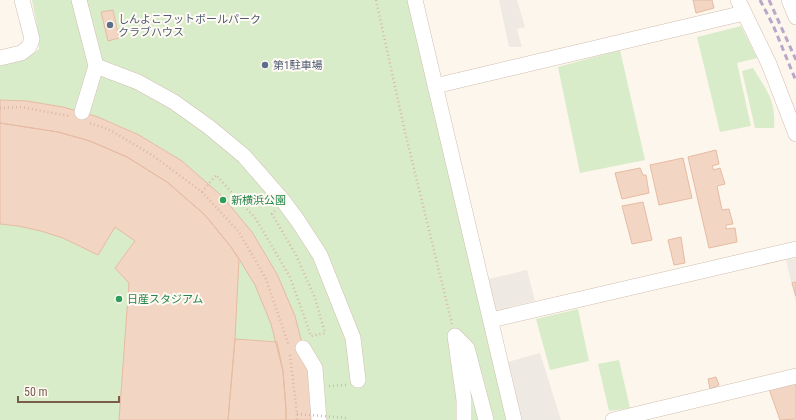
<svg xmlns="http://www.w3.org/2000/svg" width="796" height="420" viewBox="0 0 796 420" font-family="'Roboto Condensed','Noto Sans JP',sans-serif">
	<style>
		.industrial { fill: #efe9e4 }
		.green { fill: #d8ecc9 }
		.building { fill: #f3d5c3; stroke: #e6bba3 }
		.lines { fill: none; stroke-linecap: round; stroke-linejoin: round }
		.minor-casing { stroke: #d1beb0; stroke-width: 16 }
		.path { stroke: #d9b8a5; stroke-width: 2.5; stroke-dasharray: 1 3; stroke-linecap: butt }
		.minor { stroke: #fff; stroke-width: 15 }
		.rail { stroke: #b9a8c9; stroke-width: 3; stroke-dasharray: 6 4; stroke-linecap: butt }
		.path-bridge { stroke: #d9b8a5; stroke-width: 2.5; stroke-dasharray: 1 3; stroke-linecap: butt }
		.service-dot { fill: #5c6f8a; stroke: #fffaf3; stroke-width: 1.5 }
		.leisure-dot { fill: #2e9e5b; stroke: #fffaf3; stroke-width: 1.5 }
		.labels { text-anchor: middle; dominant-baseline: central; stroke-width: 4; stroke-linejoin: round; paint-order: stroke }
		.service-label { font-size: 11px; fill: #4e5e75; stroke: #fffaf3; text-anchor: start }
		.leisure-label { font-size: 11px; fill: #27864d; stroke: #fffaf3; text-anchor: start }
	</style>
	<rect width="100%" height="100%" fill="#fdf6ec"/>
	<!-- industrial -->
	<path class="industrial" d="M499,0H517L525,27L517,29L522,47H509Z
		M796,258V303L786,260Z
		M527,270L535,301L496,310L488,279Z
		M540,353L561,420H522L508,362Z"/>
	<!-- green -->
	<path class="green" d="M32,0H408L507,420H0V64L27,58L39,49L37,25Z
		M741,26L757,58L737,63L751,126L720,132L697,37Z
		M620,50L645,160L580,173L558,67Z
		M753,68C767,91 776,100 774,128H755L742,71Z
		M578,309L589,361L550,370L536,319Z
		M619,360L630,408L609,411L598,364Z"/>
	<!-- building -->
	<path class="building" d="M693,0H712L714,8L696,13Z
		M113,10L119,38L108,41L101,12Z
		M0,100L27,101L63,107L98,117L139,135L182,161L223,197L252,232L277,274L295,316L308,367L312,409L311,420H286V409L283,371L271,324L255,285L239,259L231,247L205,215L167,182L127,157L90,141L58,132L0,123Z
		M0,123L58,132L90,141L127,157L167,182L205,215L231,247L239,259L235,339L228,420H119L129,283L115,268L135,241L115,227L98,255L63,238L41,231L18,226L0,224Z
		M716,150L719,164L712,166L714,170L720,168L725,184L717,186L722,210L729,209L733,224L726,225V229L735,228L737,242L709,248L688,157Z
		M683,158L692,198L659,205L650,165Z
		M640,168L643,175H646L649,193L622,199L615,173Z
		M643,202L652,240L632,244L622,206Z
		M681,237L685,263L674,265L668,240Z
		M796,282V296L792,283Z
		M235,339L277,342L283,371L286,409V420H228Z
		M716,377L719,385L710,389L708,379Z
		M796,382V419L780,420L769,389Z"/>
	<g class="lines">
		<defs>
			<path id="minor" d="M79,0L96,66
				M415,0L514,420
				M738,0L769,64L796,134
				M789,0L796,17
				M0,58L21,53L29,47L32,39L22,0
				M435,86L744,13
				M82,112L96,66L138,82L174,102L209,127L244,156L284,202L298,221L320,255L353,338L358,380
				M491,320L796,249
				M455,336L467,348L486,420
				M455,336L464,400V420
				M303,348L315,368L319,420
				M613,420L796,376"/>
		</defs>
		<!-- minor casing -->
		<use href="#minor" class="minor-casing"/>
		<!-- path -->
		<path class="path" d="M376,0L405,132L452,324
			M0,108L21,107L69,116
			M90,123L110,130L152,155L202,192L239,232L266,279L289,346
			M202,192L216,175L256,219L290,277L311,336L325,333L315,298L296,255L272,214L275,211
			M290,355L297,414V420
			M329,386L346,385"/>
		<!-- minor -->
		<use href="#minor" class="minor"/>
		<!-- rail -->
		<path class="rail" d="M760,0L773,25L796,81
			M769,0L796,60"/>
		<!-- path-bridge -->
		<path class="path-bridge" d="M297,414L347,418"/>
	</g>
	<!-- markers -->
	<g class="service-dot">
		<circle cx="110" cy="25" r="4"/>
		<circle cx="265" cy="65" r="4"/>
	</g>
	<g class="leisure-dot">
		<circle cx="223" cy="200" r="4"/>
		<circle cx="119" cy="299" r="4"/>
	</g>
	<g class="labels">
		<!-- service labels -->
		<g class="service-label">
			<text x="118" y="19">しんよこフットボールパーク<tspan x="118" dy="13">クラブハウス</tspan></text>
			<text x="273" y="65">第1駐車場</text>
		</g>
		<!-- leisure labels -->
		<g class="leisure-label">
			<text x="231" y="200">新横浜公園</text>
			<text x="127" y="299">日産スタジアム</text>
		</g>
	</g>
	<!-- scale -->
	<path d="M18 396v6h101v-6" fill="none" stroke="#7a5c4d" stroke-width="2"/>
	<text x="24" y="396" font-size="12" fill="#7a5c4d" stroke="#fffaf3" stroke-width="3" paint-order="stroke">50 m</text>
</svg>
